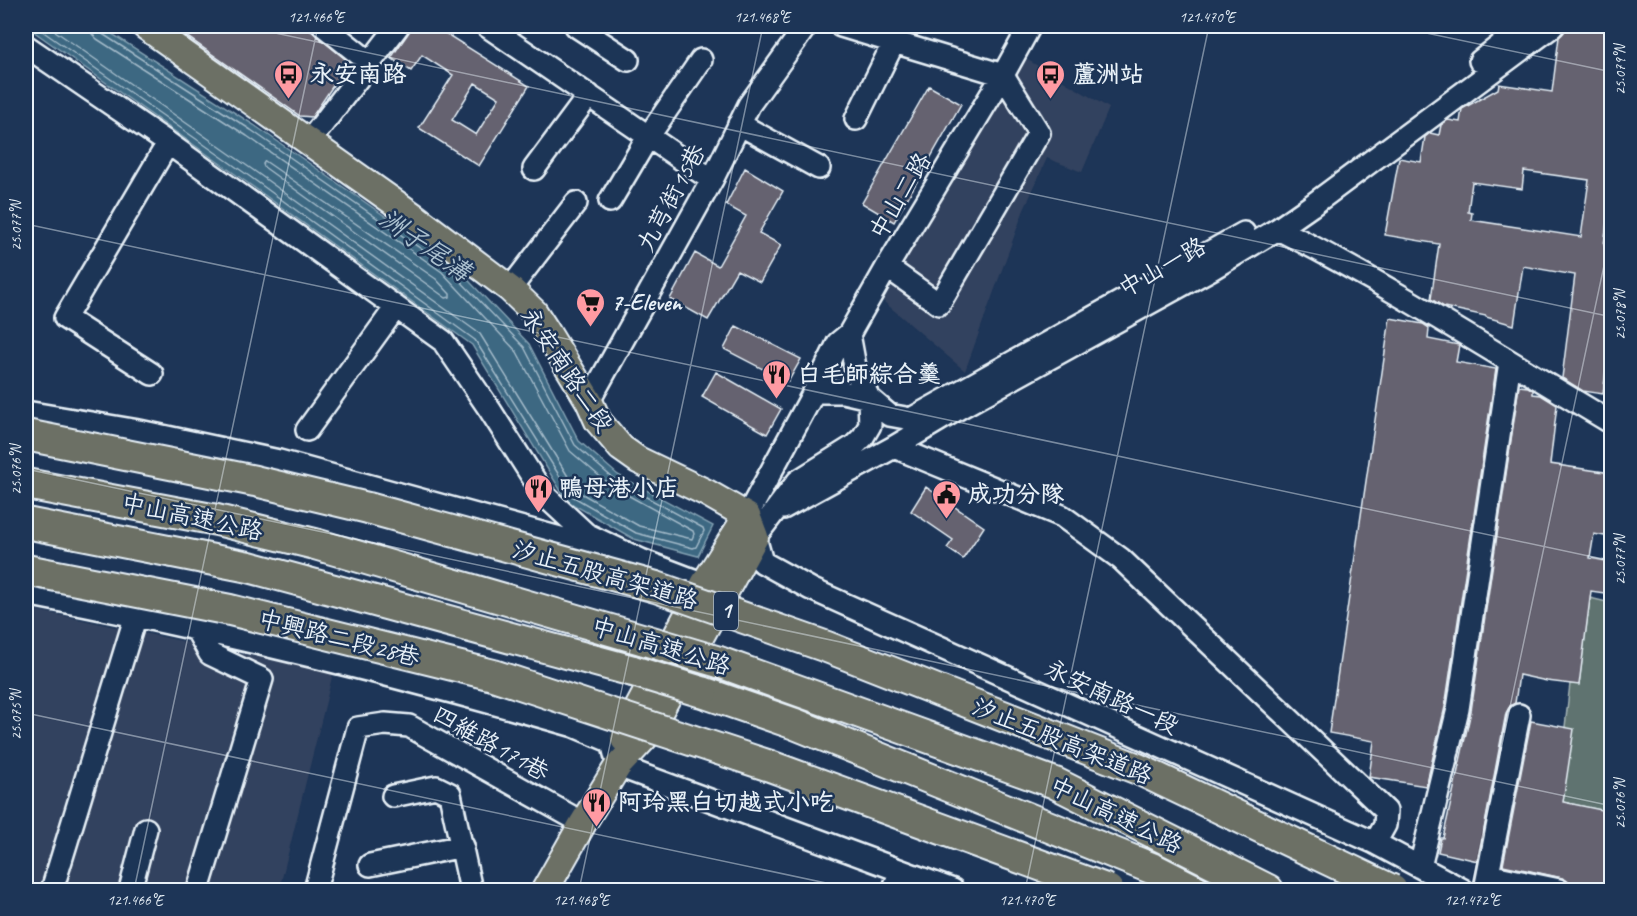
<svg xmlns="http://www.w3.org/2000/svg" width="1637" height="916" viewBox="0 0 1637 916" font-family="Caveat,'LXGW WenKai TC',sans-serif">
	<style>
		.built { fill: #33425e }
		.green { fill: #5e736f; stroke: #a3b2b4; stroke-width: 1.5 }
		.water { fill: #3c6882; stroke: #819fb1; stroke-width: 1.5 }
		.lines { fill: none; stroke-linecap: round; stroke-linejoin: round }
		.shore { stroke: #a3bac9; stroke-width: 1.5 }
		.building { fill: #65626f; stroke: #e8f1f8; stroke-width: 1.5; fill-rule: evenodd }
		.minor-casing { stroke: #e8f1f8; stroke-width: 26 }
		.major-casing { stroke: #e8f1f8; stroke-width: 30 }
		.highway-casing { stroke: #e8f1f8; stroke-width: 34 }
		.minor { stroke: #1d3557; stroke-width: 21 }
		.major { stroke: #6c7065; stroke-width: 26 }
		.highway { stroke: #6c7065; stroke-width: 30 }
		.highway-bridge-casing { stroke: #e8f1f8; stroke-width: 34; stroke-linecap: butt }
		.highway-bridge { stroke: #6c7065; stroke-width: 30 }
		.ticks { fill: none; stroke: #e8f1f8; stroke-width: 1.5; stroke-opacity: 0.45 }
		.labels { text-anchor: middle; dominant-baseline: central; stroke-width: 5; stroke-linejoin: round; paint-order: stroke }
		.shield { fill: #1d3557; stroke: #abb9c8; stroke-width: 1.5 }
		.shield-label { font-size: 22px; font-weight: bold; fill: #e8f1f8 }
		.poi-label { font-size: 24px; font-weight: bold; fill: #e8f1f8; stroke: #1d3557; text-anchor: start }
		.street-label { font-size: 24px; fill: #e8f1f8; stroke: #1d3557 }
		.water-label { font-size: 26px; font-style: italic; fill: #acc1cf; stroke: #1d3557 }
		.neatline { fill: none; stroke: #e8f1f8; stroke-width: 2 }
		.ticks-label { font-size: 15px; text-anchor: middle; fill: #e8f1f8 }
	</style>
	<rect width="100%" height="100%" fill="#1d3557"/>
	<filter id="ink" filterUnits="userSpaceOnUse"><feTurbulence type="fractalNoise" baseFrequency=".0167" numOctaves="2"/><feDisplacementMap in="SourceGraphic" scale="12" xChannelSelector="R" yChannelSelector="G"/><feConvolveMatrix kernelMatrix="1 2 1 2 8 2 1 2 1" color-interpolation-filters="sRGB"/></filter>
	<g filter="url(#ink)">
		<!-- built -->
		<path class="built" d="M1021,56L1109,108L1082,172L1047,158L1023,212L965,371L883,301Z
			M26,608L333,673L279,890H26Z"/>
		<!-- green -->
		<path class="green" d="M1590,598L1611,603V812L1563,802L1565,727L1570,684H1579Z"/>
		<!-- water -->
		<path class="water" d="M26,26H100L254,125L451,262L529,344L579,441L618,475L713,526L698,556L634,539L567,501L472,345L245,181Z"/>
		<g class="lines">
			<!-- shore -->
			<path class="shore" d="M35,26L249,176L475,340L572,496L636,533L693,548L696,547L704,531L703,528L615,480L575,445L524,347L447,267L251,130L101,33L98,26
				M48,26L253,170L480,334L577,491L639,526L692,539L694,534L693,531L611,486L570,451L517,352L442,272L247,136L97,39L92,34L90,26
				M265,161L436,279L450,294V297L446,298L264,167L263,164Z"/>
		</g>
		<!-- building -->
		<path class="building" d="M172,26H305L349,62L312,117L300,116Z
			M413,26H434L529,86L479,166L419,128L453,75L422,55L411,71L391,58ZM475,83L499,98L476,135L452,120Z
			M1566,26H1611V190L1604,245L1611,247V291L1608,319H1611V329L1603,394L1583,391L1562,378L1575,275L1523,266L1514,325L1486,317V316L1444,307L1431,299L1439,244L1385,235L1399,158L1421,162L1425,137L1430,133L1439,135L1441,125L1448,120L1460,122L1462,109L1498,89L1499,84L1552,92L1559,37L1564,32ZM1524,171L1589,180L1581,237L1471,220L1472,213L1468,212L1472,182L1522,189Z
			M929,86L961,104L894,222L862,203Z
			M745,168L783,191L759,233L781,245L760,282L737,270L708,320L670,299L695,253L718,266L746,216L726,205Z
			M1390,318L1423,324L1429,328L1428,339L1459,345L1456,362L1496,369L1445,707L1426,786L1369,777L1374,741L1329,733Z
			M736,326L801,359L788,382L724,349Z
			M716,372L781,409L767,434L702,397Z
			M1519,386L1528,387L1533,390V394L1541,395L1557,405L1550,464L1611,473V537L1594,534L1590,558L1611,562V594L1591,591L1579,685L1547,681L1519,675L1515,703L1510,706L1506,713L1478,861L1438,852L1441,838H1443L1471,711Z
			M926,487L984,527L963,559L947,548L953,540L911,511Z
			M1531,721L1574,729L1563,802L1611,812V891H1602L1570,884L1562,878L1503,865Z"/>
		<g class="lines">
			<defs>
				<path id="minor" d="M324,26L369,62
					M487,26L712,180
					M576,26L628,60
					M841,26L1003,75
					M26,46L168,143L443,341L490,410L544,495L586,534L641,560L704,584
					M1480,61L1525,26
					M856,119L894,42
					M739,124L819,168
					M308,143L398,26
					M534,169L589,95
					M610,201L648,137L701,60
					M1278,229C1393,287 1501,357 1612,423
					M887,267L939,304L1039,133L1003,75
					M510,289L576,203
					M849,334L856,372L869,398L889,415L911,419L1244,233
					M152,374L65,318L168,143
					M814,392H843L869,398
					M869,398L870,425L863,437L854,446L798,481L755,537L762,562L811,589L1375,843L1463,890
					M589,401L712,180L749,105L806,26
					M26,412L139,431L279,461L600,549
					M307,430L396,307
					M894,447L1062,516L1121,559L1386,811L1385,825L1375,843
					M783,508L894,447L961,407L1213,268L1278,229L1311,206L1553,26
					M747,516L814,392L838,343L849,334L887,267L1003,75L1030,26
					M26,594C210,629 393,674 574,726L612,742L618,766L953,890
					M196,629L210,654L262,679L198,890
					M393,796L436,787L450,794L471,890
					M370,865L463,846
					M1420,867L1458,709L1510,362
					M1488,875L1559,890
					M52,890L136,615
					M130,890L146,829
					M315,890L358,728L385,724L409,726L583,823
					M893,890L901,871
					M1485,890L1519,715"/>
				<path id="major" d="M145,26L415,217L510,289L534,312L545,329L589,401L598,421L621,448L638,460L707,493L747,516L755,537L646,736L618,766L583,823L545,890
					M624,739L626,731L704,584L747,516"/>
				<path id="highway" d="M26,484L217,520L315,544L645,640
					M26,523L249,567L633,671
					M719,662L1055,783L1268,890
					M702,692L795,724L1156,870L1195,890"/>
			</defs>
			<!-- minor casing -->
			<use href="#minor" class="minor-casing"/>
			<!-- major casing -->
			<use href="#major" class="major-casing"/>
			<!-- highway casing -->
			<use href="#highway" class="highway-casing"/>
			<!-- minor -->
			<use href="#minor" class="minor"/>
			<!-- major -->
			<use href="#major" class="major"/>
			<!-- highway -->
			<use href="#highway" class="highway"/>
			<defs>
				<path id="highway-bridge" d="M26,435L255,481L368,508L656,587L827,647L1138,769L1392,890
					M26,570L230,610L493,675L770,766L1108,890
					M645,640L719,662
					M633,671L702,692"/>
			</defs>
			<!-- highway-bridge casing -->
			<use href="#highway-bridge" class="highway-bridge-casing"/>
			<!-- highway-bridge -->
			<use href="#highway-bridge" class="highway-bridge"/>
		</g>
	</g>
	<!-- ticks -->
	<path class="ticks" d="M242,26L1612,317M1393,26L1612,72M26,224L1612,561M26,469L1612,806M26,713L859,890M134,890L318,26M579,890L763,26M1025,890L1209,26M1471,890L1612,228"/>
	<!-- icons -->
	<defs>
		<symbol id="bus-pin" viewBox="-11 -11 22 30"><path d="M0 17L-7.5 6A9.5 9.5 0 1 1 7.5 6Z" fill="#ff9aa2" stroke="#1d3557"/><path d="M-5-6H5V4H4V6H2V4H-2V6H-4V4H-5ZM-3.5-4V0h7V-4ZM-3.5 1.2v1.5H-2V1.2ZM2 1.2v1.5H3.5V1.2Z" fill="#111"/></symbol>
		<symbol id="supermarket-pin" viewBox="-11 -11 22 30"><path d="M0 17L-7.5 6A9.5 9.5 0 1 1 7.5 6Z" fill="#ff9aa2" stroke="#1d3557"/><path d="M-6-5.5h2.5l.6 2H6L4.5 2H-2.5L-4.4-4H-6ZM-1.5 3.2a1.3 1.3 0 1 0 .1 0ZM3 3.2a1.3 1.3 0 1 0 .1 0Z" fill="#111"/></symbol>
		<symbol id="restaurant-pin" viewBox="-11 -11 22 30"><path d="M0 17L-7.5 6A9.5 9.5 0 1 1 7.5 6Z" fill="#ff9aa2" stroke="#1d3557"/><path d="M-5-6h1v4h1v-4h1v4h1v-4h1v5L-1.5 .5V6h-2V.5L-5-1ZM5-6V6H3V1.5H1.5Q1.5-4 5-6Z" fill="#111"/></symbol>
		<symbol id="civic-pin" viewBox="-11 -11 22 30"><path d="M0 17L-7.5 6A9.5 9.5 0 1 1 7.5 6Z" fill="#ff9aa2" stroke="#1d3557"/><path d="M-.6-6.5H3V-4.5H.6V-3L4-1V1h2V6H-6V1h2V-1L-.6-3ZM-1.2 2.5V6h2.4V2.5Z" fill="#111"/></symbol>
	</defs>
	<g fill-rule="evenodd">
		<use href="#bus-pin" x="272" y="58" width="33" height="45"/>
		<use href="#bus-pin" x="1034" y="58" width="33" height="45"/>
		<use href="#supermarket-pin" x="574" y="286" width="33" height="45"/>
		<use href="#restaurant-pin" x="760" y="358" width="33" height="45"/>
		<use href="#restaurant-pin" x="522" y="472" width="33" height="45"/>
		<use href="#civic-pin" x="930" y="478" width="33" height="45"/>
		<use href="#restaurant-pin" x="580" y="786" width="33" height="45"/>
	</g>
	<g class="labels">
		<!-- shield labels -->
		<rect class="shield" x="714" y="592" width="24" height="38" rx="4.5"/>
		<g class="shield-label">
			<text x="726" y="611">1</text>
		</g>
		<!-- poi labels -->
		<g class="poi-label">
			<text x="310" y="74">永安南路</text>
			<text x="1072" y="74">蘆洲站</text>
			<text x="611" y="302">7-Eleven</text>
			<text x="797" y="374">白毛師綜合羹</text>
			<text x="559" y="488">鴨母港小店</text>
			<text x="968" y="494">成功分隊</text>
			<text x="618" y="802">阿玲黑白切越式小吃</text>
		</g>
		<!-- street labels -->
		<g class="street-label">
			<text transform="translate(900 196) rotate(-59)">中山二路</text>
			<text transform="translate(671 198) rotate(-62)">九芎街15巷</text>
			<text transform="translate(1162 267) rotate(-29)">中山一路</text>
			<text transform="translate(567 370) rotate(56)">永安南路二段</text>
			<text transform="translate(192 517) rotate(12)">中山高速公路</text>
			<text transform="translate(605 575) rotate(16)">汐止五股高架道路</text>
			<text transform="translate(339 638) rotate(14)">中興路二段28巷</text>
			<text transform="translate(661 646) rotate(17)">中山高速公路</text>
			<text transform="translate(1112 697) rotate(25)">永安南路一段</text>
			<text transform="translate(1062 741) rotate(22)">汐止五股高架道路</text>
			<text transform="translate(491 743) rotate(29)">四維路171巷</text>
			<text transform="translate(1116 815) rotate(26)">中山高速公路</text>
		</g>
		<!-- water labels -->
		<g class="water-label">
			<text transform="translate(425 245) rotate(35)">洲子尾溝</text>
		</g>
	</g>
	<!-- margin -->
	<rect width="1637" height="916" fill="none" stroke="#1d3557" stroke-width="66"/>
	<rect x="33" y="33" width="1571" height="850" class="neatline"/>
	<g class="ticks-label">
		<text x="316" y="22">121.466°E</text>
		<text x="762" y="22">121.468°E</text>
		<text x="1207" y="22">121.470°E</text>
		<text transform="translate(1620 70) rotate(-90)" y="5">25.079°N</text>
		<text transform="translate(16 226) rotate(-90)" y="5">25.077°N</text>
		<text transform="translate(1620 315) rotate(-90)" y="5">25.078°N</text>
		<text transform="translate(16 470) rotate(-90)" y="5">25.076°N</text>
		<text transform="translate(1620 560) rotate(-90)" y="5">25.077°N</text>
		<text transform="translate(16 715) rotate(-90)" y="5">25.075°N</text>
		<text transform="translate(1620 804) rotate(-90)" y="5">25.076°N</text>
		<text x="135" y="905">121.466°E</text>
		<text x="581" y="905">121.468°E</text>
		<text x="1027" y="905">121.470°E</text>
		<text x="1472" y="905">121.472°E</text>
	</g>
</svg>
